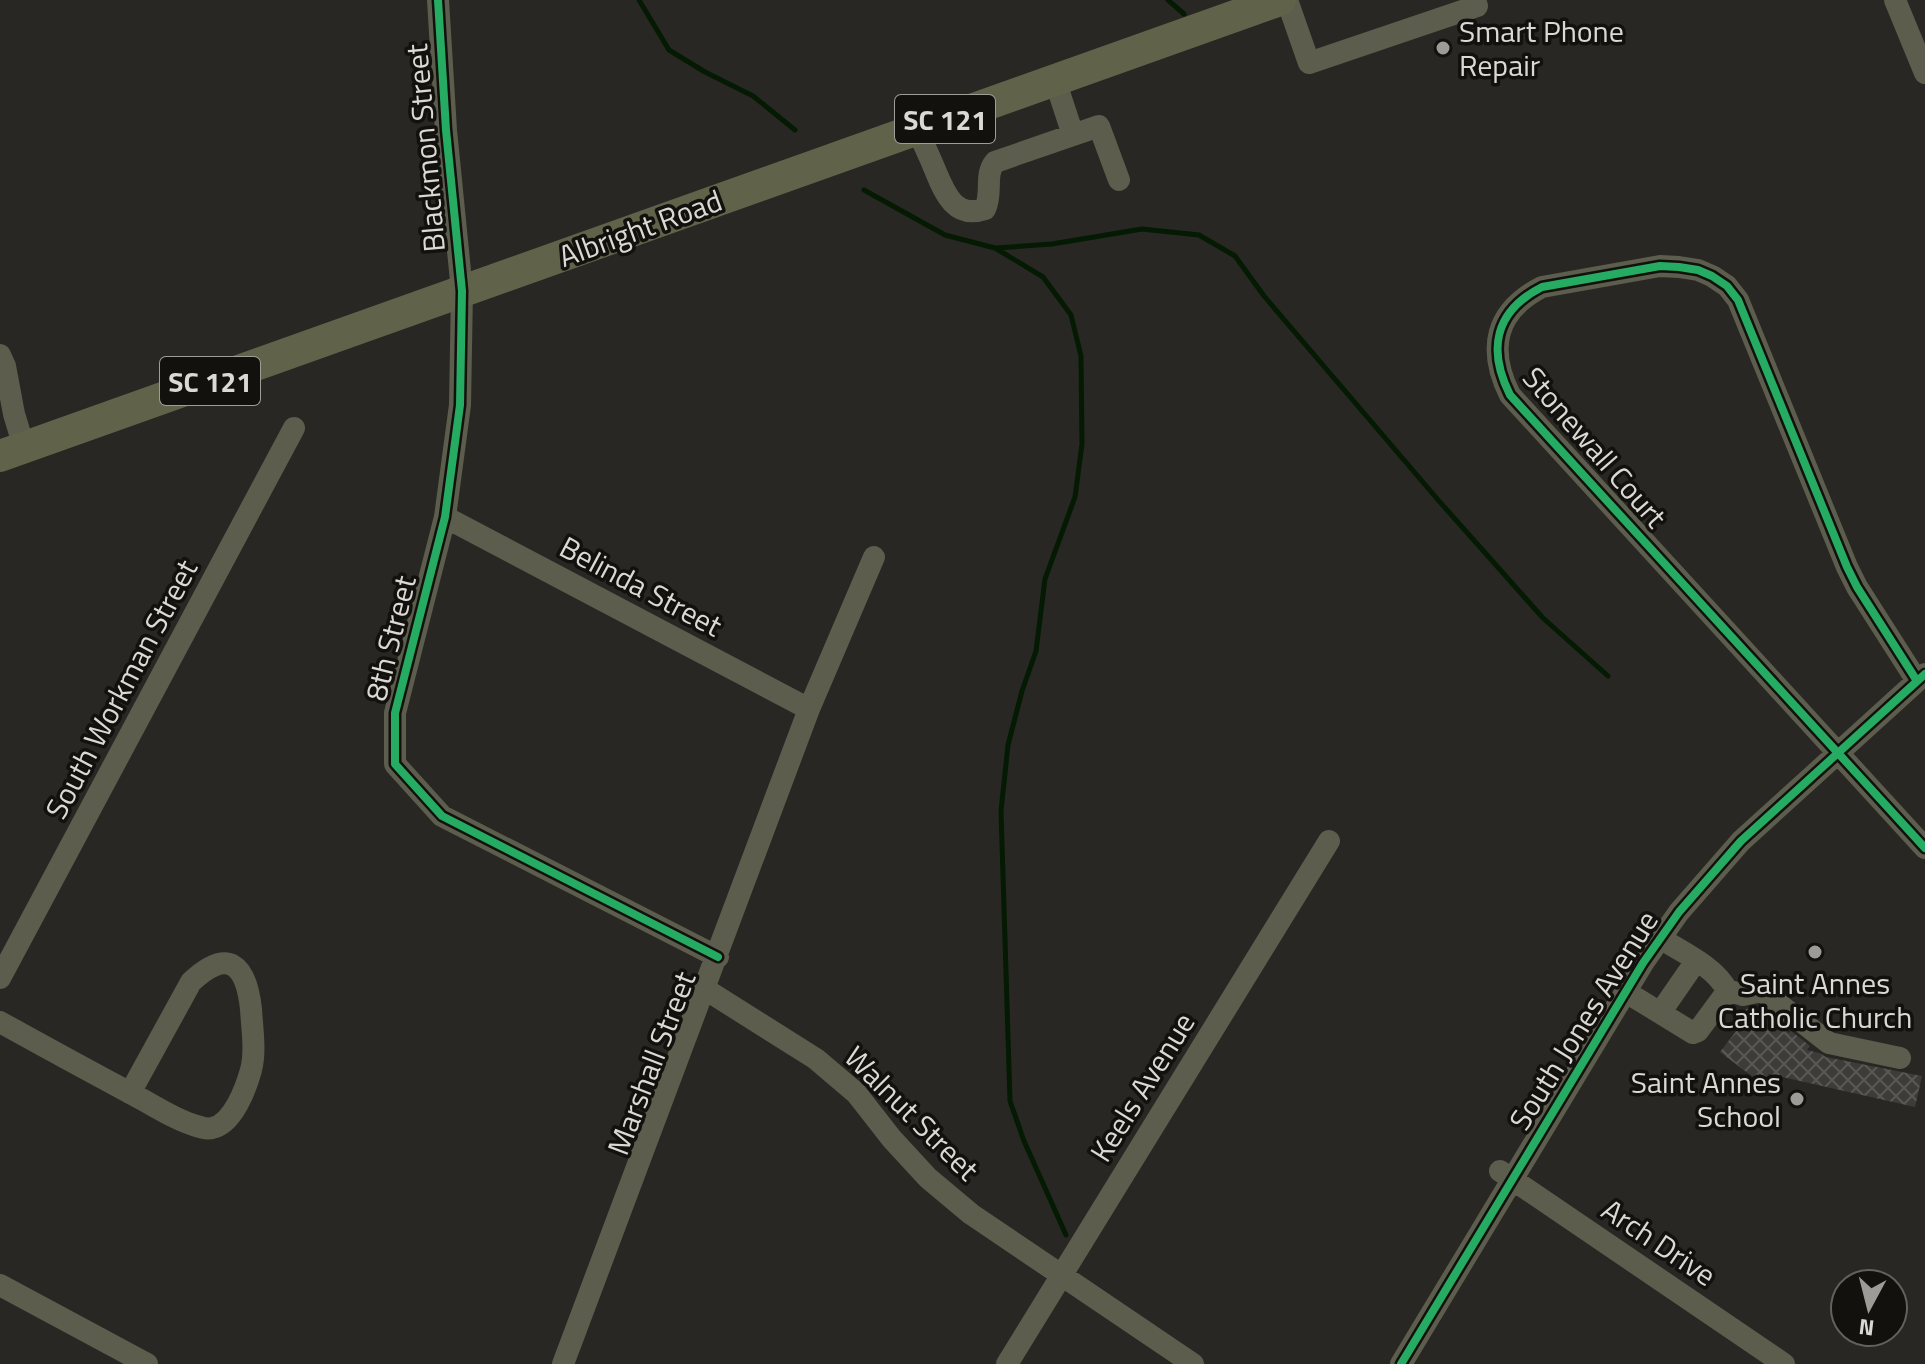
<svg xmlns="http://www.w3.org/2000/svg" width="1925" height="1364" viewBox="0 0 1925 1364" font-family="'Titillium Web',sans-serif">
	<style>
		.lines { fill: none; stroke-linecap: round; stroke-linejoin: round }
		.stream { stroke: #041a03; stroke-width: 5 }
		.building { fill: url(#building-cross-hatch) }
		.minor { stroke: #5c5d4d; stroke-width: 22 }
		.highway { stroke: #61624a; stroke-width: 32 }
		.cycleway-casing { stroke: #12110d; stroke-width: 13 }
		.cycleway { stroke: #26ab63; stroke-width: 8 }
		.poi-dot { fill: #9d9b96; stroke: #12110d; stroke-width: 3 }
		.labels { text-anchor: middle; dominant-baseline: central; stroke-width: 7; stroke-linejoin: round; paint-order: stroke }
		.shield { fill: #12110d; stroke: #9f9d98; stroke-width: 2 }
		.shield-label { font-size: 28px; font-weight: bold; fill: #dcd9d4 }
		.poi-label { font-size: 30px; fill: #dcd9d4; stroke: #12110d; text-anchor: start }
		.street-label { font-size: 30px; fill: #dcd9d4; stroke: #12110d }
	</style>
	<defs>
		<pattern id="building-cross-hatch" width="8" height="8" patternUnits="userSpaceOnUse" patternTransform="scale(2)"><rect width="8" height="8" fill="#3e3c39"/><path d="M0 0l8 8M0 8l8-8" fill="none" stroke="#595855"/></pattern>
	</defs>
	<rect width="100%" height="100%" fill="#292723"/>
	<g class="lines">
		<!-- stream -->
		<path class="stream" d="M639,0L669,50L705,72L753,96L795,130
			M1168,0L1184,14
			M864,190L945,235L995,248L1043,277L1071,315L1081,356L1082,444L1075,497L1045,579L1036,651L1022,691L1008,745L1001,811L1010,1101L1024,1141L1066,1235
			M996,248L1052,244L1142,229L1199,235L1235,256L1264,296L1439,501L1543,618L1608,676"/>
	</g>
	<!-- building -->
	<path class="building" d="M1755,1007L1789,1033L1791,1031L1810,1046L1807,1050L1819,1053L1826,1057L1922,1076L1915,1107L1769,1074L1766,1078L1761,1075L1757,1080L1720,1052L1744,1021L1740,1017L1746,1009Z"/>
	<g class="lines">
		<!-- minor -->
		<path class="minor" d="M438,0L446,130L462,291L460,405L445,517L395,713V764L442,816L718,957
			M1287,0L1309,63L1477,6L1475,0
			M1895,0L1925,73
			M1055,80L1073,135
			M917,129C922,141 928,153 933,165C943,188 952,220 985,209C993,193 984,175 995,162L1099,126L1119,180
			M0,355L5,366L14,414L24,447
			M445,517L809,709
			M1917,681L1857,587L1847,567L1738,300L1727,286L1712,276L1698,270L1679,267L1660,266L1542,287C1495,311 1487,349 1510,395L1925,848
			M0,978L294,428
			M705,989L816,1059L856,1093L892,1139L928,1178L971,1214L1193,1364
			M1727,990L1743,995L1762,991L1829,1043L1900,1058
			M1626,992L1693,1033L1698,1031L1726,993L1727,990C1714,966 1682,952 1660,938
			M1660,1013L1696,961
			M0,1022C45,1047 89,1071 134,1095C155,1106 177,1121 200,1127C202,1128 209,1129 212,1128C233,1124 246,1088 251,1070C256,1051 252,1028 251,1009C246,964 228,947 191,982L130,1093
			M1500,1171L1784,1364
			M0,1285L147,1364
			M563,1364L809,709L874,557
			M1007,1364L1329,841
			M1401,1364L1643,963L1679,912L1741,841L1925,674"/>
		<!-- highway -->
		<path class="highway" d="M0,456L1280,0"/>
		<defs>
			<path id="cycleway" d="M438,0L446,130L462,291L460,405L445,517L395,713V764L442,816L718,957
				M1917,681L1857,587L1847,567L1738,300L1727,286L1712,276L1698,270L1679,267L1660,266L1542,287C1495,311 1487,349 1510,395L1925,848
				M1401,1364L1643,963L1679,912L1741,841L1925,674"/>
		</defs>
		<!-- cycleway casing -->
		<use href="#cycleway" class="cycleway-casing"/>
		<!-- cycleway -->
		<use href="#cycleway" class="cycleway"/>
	</g>
	<!-- markers -->
	<g class="poi-dot">
		<circle cx="1443" cy="48" r="8"/>
		<circle cx="1815" cy="952" r="8"/>
		<circle cx="1797" cy="1099" r="8"/>
	</g>
	<g class="labels">
		<!-- shield labels -->
		<g class="shield">
			<rect x="895" y="95" width="100" height="48" rx="6"/>
			<rect x="160" y="357" width="100" height="48" rx="6"/>
		</g>
		<g class="shield-label">
			<text x="945" y="119">SC 121</text>
			<text x="210" y="381">SC 121</text>
		</g>
		<!-- poi labels -->
		<g class="poi-label">
			<text x="1459" y="31">Smart Phone<tspan x="1459" dy="34">Repair</tspan></text>
			<text x="1815" y="983" text-anchor="middle">Saint Annes<tspan x="1815" dy="34">Catholic Church</tspan></text>
			<text x="1781" y="1082" text-anchor="end">Saint Annes<tspan x="1781" dy="34">School</tspan></text>
		</g>
		<!-- street labels -->
		<g class="street-label">
			<text transform="translate(425 148) rotate(-95)">Blackmon Street</text>
			<text transform="translate(640 228) rotate(-20)">Albright Road</text>
			<text transform="translate(1595 447) rotate(49)">Stonewall Court</text>
			<text transform="translate(641 586) rotate(28)">Belinda Street</text>
			<text transform="translate(390 638) rotate(-76)">8th Street</text>
			<text transform="translate(121 689) rotate(-62)">South Workman Street</text>
			<text transform="translate(1583 1020) rotate(-58)">South Jones Avenue</text>
			<text transform="translate(651 1063) rotate(-69)">Marshall Street</text>
			<text transform="translate(1142 1087) rotate(-58)">Keels Avenue</text>
			<text transform="translate(912 1113) rotate(45)">Walnut Street</text>
			<text transform="translate(1659 1242) rotate(34)">Arch Drive</text>
		</g>
	</g>
	<!-- north arrow -->
	<g transform="translate(1869 1308) rotate(187)"><circle r="38" fill="#12110d" stroke="#63615d" stroke-width="2"/>
	<path d="M0-6L14 30L0 20L-14 30Z" fill="#9d9b96"/>
	<text y="-12" font-size="22" font-weight="bold" text-anchor="middle" fill="#dcd9d4">N</text>
	</g>
</svg>
